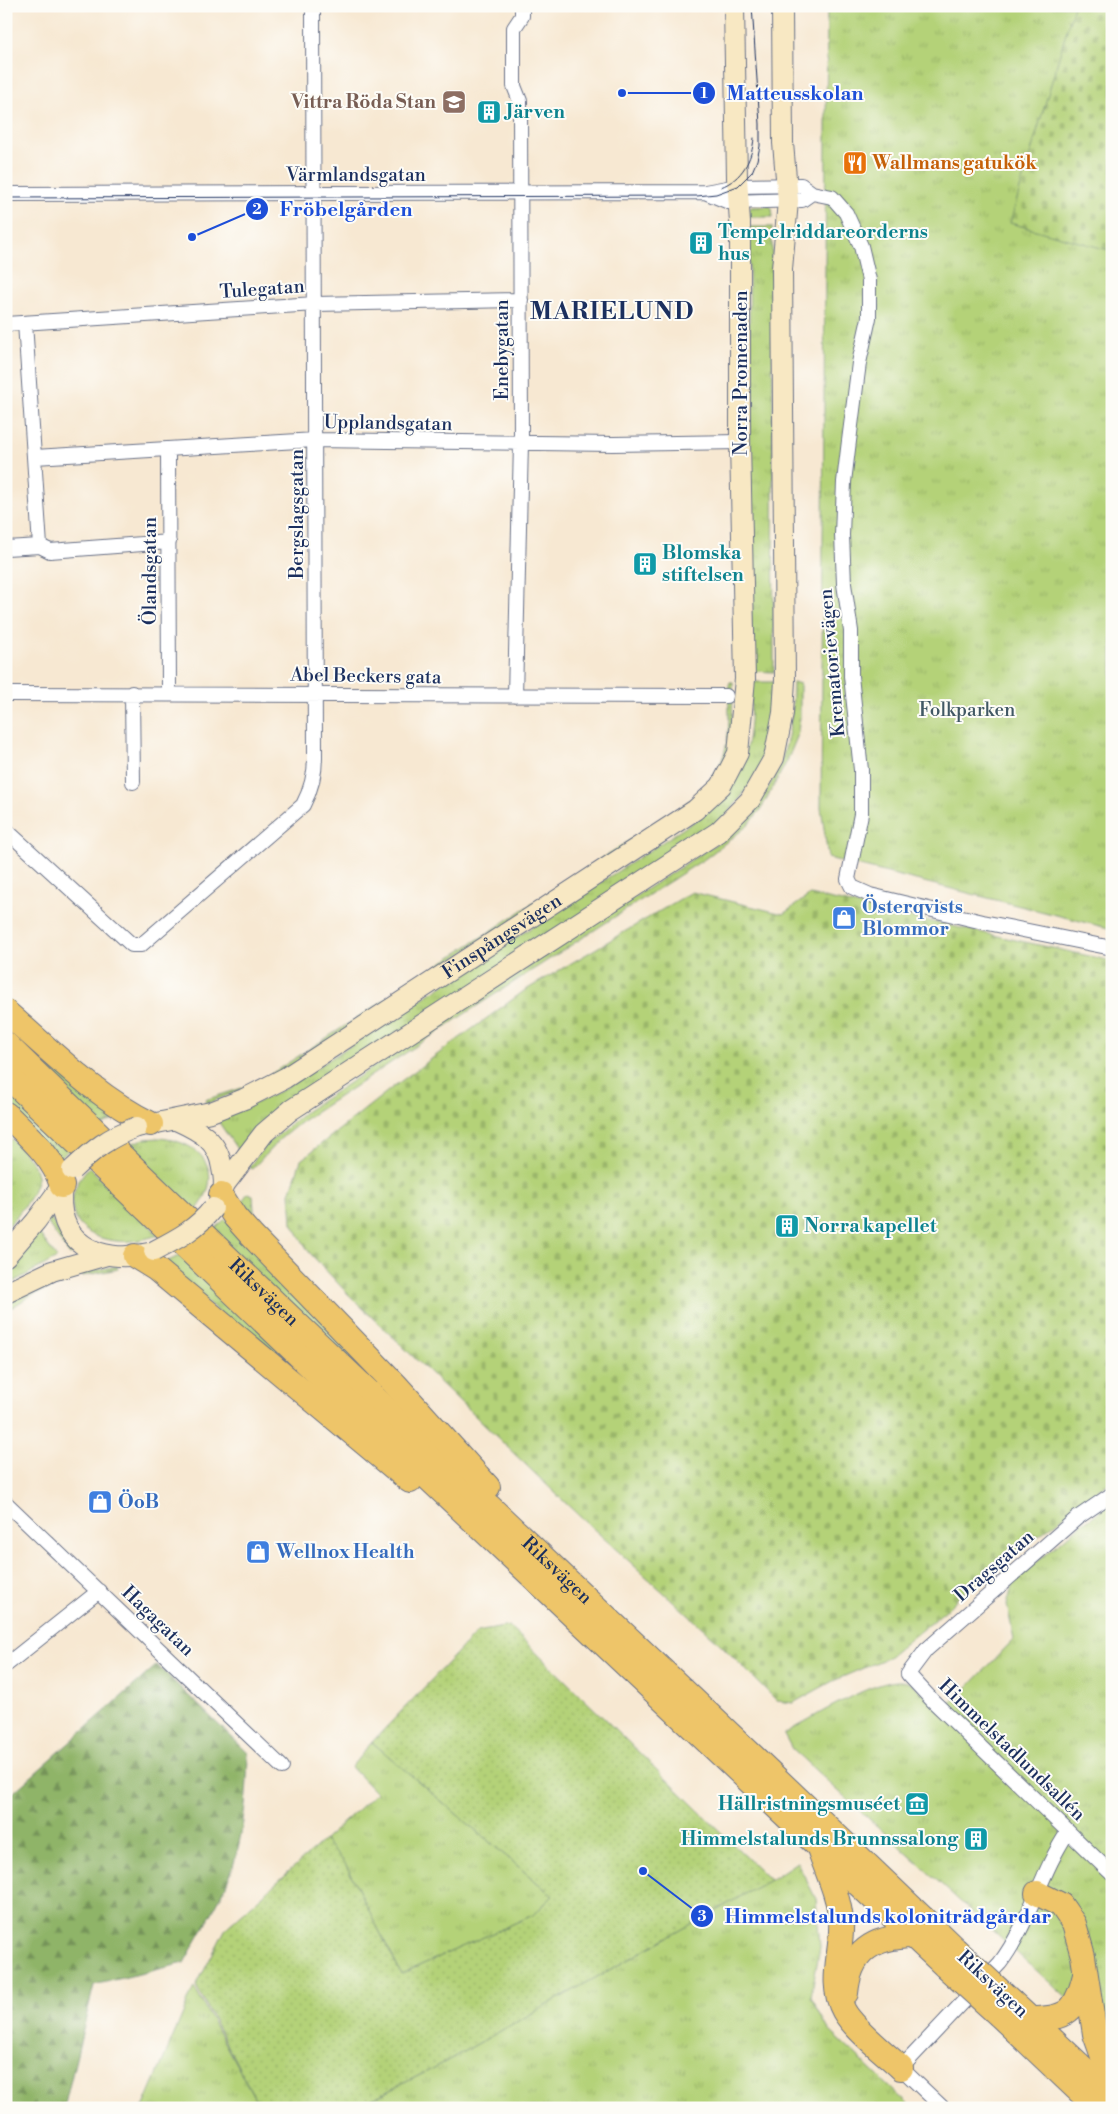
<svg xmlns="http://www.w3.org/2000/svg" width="1118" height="2114" viewBox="0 0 1118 2114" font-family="'Libre Bodoni',serif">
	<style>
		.grass { fill: url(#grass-tufts); stroke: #68806b }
		.forest { fill: url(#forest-firs); stroke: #557263 }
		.cemetery { fill: url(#cemetery-stones); stroke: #68806b }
		.garden { fill: url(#garden-dots); stroke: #68806b }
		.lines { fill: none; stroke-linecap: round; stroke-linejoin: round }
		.minor-casing { stroke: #687087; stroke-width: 16 }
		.secondary-casing { stroke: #687087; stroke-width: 22 }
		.trunk-casing { stroke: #687087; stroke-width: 26 }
		.minor { stroke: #fff; stroke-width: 14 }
		.secondary { stroke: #f8e8c3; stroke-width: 20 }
		.trunk { stroke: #eec569; stroke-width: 24 }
		.tram { stroke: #1b2f5e; stroke-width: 1 }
		.secondary-bridge-casing { stroke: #687087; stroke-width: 22; stroke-linecap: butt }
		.trunk-bridge-casing { stroke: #687087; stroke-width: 26; stroke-linecap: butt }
		.secondary-bridge { stroke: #f8e8c3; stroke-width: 20 }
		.trunk-bridge { stroke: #eec569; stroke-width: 24 }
		.labels { text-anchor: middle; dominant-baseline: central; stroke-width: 4; stroke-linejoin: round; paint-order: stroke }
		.education-label { font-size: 19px; font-weight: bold; fill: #785e54; stroke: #fdfcf7; text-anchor: end }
		.culture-label { font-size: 19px; font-weight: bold; fill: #0d838f; stroke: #fdfcf7; text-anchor: start }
		.food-label { font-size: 19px; font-weight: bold; fill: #c56008; stroke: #fdfcf7; text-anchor: start }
		.street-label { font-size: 19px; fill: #1b2f5e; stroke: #fdfcf7 }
		.park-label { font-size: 19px; fill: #415864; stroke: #fdfcf7 }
		.shop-label { font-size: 19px; font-weight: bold; fill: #366cbe; stroke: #fdfcf7; text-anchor: start }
		.district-label { font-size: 24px; font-weight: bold; letter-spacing: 1px; fill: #1b2f5e; stroke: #fdfcf7 }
		.leader { fill: none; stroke: #1d4ed8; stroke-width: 2 }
		.callout-dot { fill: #1d4ed8; stroke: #fdfcf7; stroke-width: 2 }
		.mark-label { font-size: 15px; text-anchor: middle; font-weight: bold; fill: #fff }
		.callout-label { font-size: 20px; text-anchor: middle; font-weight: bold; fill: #1d4ed8; stroke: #fdfcf7; stroke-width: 4; stroke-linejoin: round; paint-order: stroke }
	</style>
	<defs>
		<pattern id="grass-tufts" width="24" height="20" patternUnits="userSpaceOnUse" patternTransform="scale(1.25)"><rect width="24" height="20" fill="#b4d278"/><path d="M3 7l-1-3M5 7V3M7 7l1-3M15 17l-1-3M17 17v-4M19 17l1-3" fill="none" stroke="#9ab56a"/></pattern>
		<pattern id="forest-firs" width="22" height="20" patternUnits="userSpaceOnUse" patternTransform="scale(1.25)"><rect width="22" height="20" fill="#8fb468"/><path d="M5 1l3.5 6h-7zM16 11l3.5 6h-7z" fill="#749359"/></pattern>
		<pattern id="cemetery-stones" width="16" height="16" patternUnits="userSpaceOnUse" patternTransform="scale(1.25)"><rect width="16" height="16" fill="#b4d278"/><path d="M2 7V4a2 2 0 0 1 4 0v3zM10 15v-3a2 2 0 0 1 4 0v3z" fill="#9ab56a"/></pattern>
		<pattern id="garden-dots" width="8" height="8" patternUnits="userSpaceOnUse" patternTransform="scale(1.25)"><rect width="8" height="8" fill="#b4d278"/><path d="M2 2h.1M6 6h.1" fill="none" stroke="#9ab56a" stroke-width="1.8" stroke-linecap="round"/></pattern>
	</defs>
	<rect width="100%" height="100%" fill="#fdfcf7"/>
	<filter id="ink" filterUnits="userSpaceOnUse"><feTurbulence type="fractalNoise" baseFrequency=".02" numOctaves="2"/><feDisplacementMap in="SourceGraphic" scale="10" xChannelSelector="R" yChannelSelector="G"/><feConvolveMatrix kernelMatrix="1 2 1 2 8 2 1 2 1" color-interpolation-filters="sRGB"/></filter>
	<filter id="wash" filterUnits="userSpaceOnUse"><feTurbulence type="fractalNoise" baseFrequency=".0096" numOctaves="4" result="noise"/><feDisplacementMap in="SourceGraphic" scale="20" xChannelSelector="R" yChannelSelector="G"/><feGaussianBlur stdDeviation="1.12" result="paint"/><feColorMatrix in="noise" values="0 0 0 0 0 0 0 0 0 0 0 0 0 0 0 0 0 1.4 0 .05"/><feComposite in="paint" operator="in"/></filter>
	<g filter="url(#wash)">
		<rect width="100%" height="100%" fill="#f7e8d2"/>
		<!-- grass -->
		<path class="grass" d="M827,6H1112V929L828,858L821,807Z
			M770,206L772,208L773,217H749V209L751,207Z
			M749,227H772L774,672L751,671Z
			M730,682H733L732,740L720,773L701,797L274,1077L206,1104L205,1100L248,1086L268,1076L684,805C719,777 729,757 729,712C729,703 727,690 730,682Z
			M751,682H773C774,710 773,745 759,770C749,789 735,804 722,820L239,1152L216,1118L246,1108L284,1089L710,811C750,769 751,737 751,682Z
			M793,682L800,684V718L797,737L787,761L761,809L747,826L706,858L466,1013L301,1122L280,1139L252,1169L249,1167L265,1146L306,1111L725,838C776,793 793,749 793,682Z
			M6,1017L119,1117L100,1127L6,1034Z
			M6,1086L70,1149L57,1160L6,1105Z
			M6,1134C17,1145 34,1159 37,1175C40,1188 16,1218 6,1228Z
			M159,1138C207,1142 227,1178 192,1215L120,1147L144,1139Z
			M89,1167L159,1235C145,1239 131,1243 116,1241C70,1236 59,1200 89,1167Z
			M248,1193L253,1195L254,1211L258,1225L239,1205Z
			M49,1214L60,1235L77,1252L70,1255L44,1218Z
			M225,1219L462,1467L211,1233Z
			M36,1229L57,1258L6,1286V1267L26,1250Z
			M181,1255L436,1495L162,1264Z
			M117,1266L118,1269L83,1276L78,1274Z
			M65,1279L66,1282L30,1296L6,1311V1305C24,1294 44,1284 65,1279Z
			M1112,1503V2039L792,1749L784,1734C807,1721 886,1670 910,1683C921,1689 932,1702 941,1711L968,1687L1014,1639L1007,1605L1013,1582L1083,1523Z
			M372,1742L553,1896L533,1915L401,1974L345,1863L324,1840L376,1793L351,1767Z
			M797,1862L816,1899L820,1947L811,1997L829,2030L912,2108H354L436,2067L770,1880Z
			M194,1987L260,2108H143Z"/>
		<!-- forest -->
		<path class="forest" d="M157,1665L248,1753C247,1799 243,1850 223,1892C211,1916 197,1939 184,1963L94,1985L64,2108H6V1799Z"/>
		<!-- cemetery -->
		<path class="cemetery" d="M1074,6H1112V251L1010,223Z
			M692,892L783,914L810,895L1112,961V1480L965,1591L946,1610L887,1658L833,1681L793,1703L777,1701L716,1640L576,1513L347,1293L309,1252L292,1223L290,1193L301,1160L393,1087L524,991Z"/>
		<!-- garden -->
		<path class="garden" d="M509,1626L770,1880L436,2067L354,2108H260L196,1986L226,1928L324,1840L345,1863L401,1974L533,1915L553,1896L372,1742L477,1632Z"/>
	</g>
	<g filter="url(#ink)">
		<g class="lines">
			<defs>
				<path id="minor" d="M705,192L729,202L802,200L812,193
					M6,194L705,192L738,186L801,185L812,193L832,197L846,213L861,246L869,280V318L859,363L849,441L844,482L842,535L844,584L851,631V676L861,770V814L848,879L852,887L870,895L983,922L1112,948
					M25,323L40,546
					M6,324L315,304L521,300
					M168,449L169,693
					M35,457L315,440L613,444L740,442
					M6,548L40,546L50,551L169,542
					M132,693L133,782
					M6,694L726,696
					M515,696L521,443L520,101L514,86V28L522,16V6
					M6,830L132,945H141L303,805C311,790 315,775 315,757L313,6
					M1112,1494L1077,1518L926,1650L908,1674L933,1701L1112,1874
					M6,1503L282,1767
					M6,1665L99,1591
					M943,2108L901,2068L1000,1963C1030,1923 1040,1873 1068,1832"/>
				<g id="secondary">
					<path d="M176,1120C200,1131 218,1140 222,1168C224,1177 225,1183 223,1191"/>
					<path id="s1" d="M137,1127L211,1112L244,1099L285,1078L695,810L721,786L738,753L745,679L740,442V223L737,178L734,6"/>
					<path d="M225,1184L264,1133L291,1110L718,832L750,800L774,758L783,713L785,680L782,269L788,201L783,143L782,6"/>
					<path d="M62,1186C54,1243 99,1265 149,1253"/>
					<path d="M6,1256L36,1221L61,1187"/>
					<path d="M6,1293L52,1271L107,1255"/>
				</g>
				<g id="trunk">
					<path d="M6,1012C52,1052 96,1097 151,1124"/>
					<path id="s2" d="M6,1044C319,1349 640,1646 955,1949"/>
					<path d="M6,1075L357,1411L945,1966"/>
					<path d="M6,1114C27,1135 54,1157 62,1186"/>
					<path d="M221,1195L235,1217L251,1235L395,1384L488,1487"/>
					<path d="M135,1256L156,1269L410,1481"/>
					<path d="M820,1851C828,1874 839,1897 841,1921C843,1952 828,1982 844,2011C854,2029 885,2053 901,2068"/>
					<path d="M1037,1893L1061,1905L1074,1924L1083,1956L1095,2034L1112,2082"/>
					<path d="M846,1993C850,1951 873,1937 913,1936"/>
					<path d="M1012,2002L1112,2095"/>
					<path d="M999,2015L1097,2108"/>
					<path d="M1030,2019C1067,2019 1076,2012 1085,1975"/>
				</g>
			</defs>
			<!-- minor casing -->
			<use href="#minor" class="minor-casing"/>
			<!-- secondary casing -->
			<use href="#secondary" class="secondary-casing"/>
			<!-- trunk casing -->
			<use href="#trunk" class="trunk-casing"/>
			<!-- minor -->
			<use href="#minor" class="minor"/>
			<!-- secondary -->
			<use href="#secondary" class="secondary"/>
			<!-- trunk -->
			<use href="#trunk" class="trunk"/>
			<!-- tram -->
			<path class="tram" d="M721,187C742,179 752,160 754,138
				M6,198L697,196L716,194L738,186L752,172L757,160L760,146V124L752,6"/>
			<defs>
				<path id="secondary-bridge" d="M72,1170C94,1149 109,1137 137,1127
					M154,1251C177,1239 197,1229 213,1208"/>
				<path id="trunk-bridge" d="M955,1949L1012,2002
					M945,1966L999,2015"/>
			</defs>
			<!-- secondary-bridge casing -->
			<use href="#secondary-bridge" class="secondary-bridge-casing"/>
			<!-- trunk-bridge casing -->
			<use href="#trunk-bridge" class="trunk-bridge-casing"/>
			<!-- secondary-bridge -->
			<use href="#secondary-bridge" class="secondary-bridge"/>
			<!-- trunk-bridge -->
			<use href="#trunk-bridge" class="trunk-bridge"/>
		</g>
	</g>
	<!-- icons -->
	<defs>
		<symbol id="school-square" viewBox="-11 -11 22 22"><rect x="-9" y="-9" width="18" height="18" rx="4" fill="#8d6e63" stroke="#fdfcf7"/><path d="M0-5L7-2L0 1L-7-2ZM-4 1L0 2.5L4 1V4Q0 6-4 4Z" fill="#fff"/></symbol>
		<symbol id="building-square" viewBox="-11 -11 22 22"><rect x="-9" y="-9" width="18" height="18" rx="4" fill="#0f9aa8" stroke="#fdfcf7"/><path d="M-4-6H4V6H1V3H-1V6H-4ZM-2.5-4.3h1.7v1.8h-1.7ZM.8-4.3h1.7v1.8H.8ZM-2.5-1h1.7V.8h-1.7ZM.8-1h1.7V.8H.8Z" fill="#fff"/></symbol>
		<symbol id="restaurant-square" viewBox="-11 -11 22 22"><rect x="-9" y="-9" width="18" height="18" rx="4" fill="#e8710a" stroke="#fdfcf7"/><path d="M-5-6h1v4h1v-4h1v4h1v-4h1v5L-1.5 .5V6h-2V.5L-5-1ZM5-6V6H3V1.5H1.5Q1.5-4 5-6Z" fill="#fff"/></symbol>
		<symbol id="shop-square" viewBox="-11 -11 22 22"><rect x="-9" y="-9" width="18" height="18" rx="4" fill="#3f7fe0" stroke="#fdfcf7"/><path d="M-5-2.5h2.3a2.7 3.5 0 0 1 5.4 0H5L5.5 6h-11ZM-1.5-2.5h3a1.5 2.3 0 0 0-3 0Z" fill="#fff"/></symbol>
		<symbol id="museum-square" viewBox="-11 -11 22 22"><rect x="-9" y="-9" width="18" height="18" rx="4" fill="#0f9aa8" stroke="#fdfcf7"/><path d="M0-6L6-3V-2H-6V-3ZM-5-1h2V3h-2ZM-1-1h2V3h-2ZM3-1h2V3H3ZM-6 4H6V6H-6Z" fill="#fff"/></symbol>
	</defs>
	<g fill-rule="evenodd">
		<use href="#school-square" x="440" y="88" width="28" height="28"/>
		<use href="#building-square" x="475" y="98" width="28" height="28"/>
		<use href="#restaurant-square" x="841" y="149" width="28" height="28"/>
		<use href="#building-square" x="687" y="229" width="28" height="28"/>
		<use href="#building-square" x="631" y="550" width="28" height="28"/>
		<use href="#shop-square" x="830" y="904" width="28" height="28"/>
		<use href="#building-square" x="773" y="1212" width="28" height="28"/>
		<use href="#shop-square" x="86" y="1488" width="28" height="28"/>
		<use href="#shop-square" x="244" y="1538" width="28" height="28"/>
		<use href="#museum-square" x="903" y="1790" width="28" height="28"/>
		<use href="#building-square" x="962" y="1825" width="28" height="28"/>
	</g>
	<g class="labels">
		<!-- education labels -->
		<g class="education-label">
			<text x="436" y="102">Vittra Röda Stan</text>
		</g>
		<!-- culture labels -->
		<g class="culture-label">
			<text x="506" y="112">Järven</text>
			<text x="718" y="232">Tempelriddareorderns<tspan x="718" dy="22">hus</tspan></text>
			<text x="662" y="553">Blomska<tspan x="662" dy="22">stiftelsen</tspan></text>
			<text x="804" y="1226">Norra kapellet</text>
			<text x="900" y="1804" text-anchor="end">Hällristningsmuséet</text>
			<text x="958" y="1839" text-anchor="end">Himmelstalunds Brunnssalong</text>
		</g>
		<!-- food labels -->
		<g class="food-label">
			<text x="872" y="163">Wallmans gatukök</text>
		</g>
		<!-- street labels -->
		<g class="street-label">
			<text x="356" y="175">Värmlandsgatan</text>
			<text transform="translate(262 289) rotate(-4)">Tulegatan</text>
			<text transform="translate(502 350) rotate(-90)">Enebygatan</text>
			<text transform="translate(741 373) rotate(-90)">Norra Promenaden</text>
			<text transform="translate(388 423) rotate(1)">Upplandsgatan</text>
			<text transform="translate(297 514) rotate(-90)">Bergslagsgatan</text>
			<text transform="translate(150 571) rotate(-90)">Ölandsgatan</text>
			<text transform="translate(832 663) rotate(-95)">Krematorievägen</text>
			<text transform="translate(366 676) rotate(1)">Abel Beckers gata</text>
			<text stroke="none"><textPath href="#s1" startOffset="416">Finspångsvägen</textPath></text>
			<text stroke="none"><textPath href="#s2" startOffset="358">Riksvägen</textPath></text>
			<text transform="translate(994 1566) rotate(-41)">Dragsgatan</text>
			<text stroke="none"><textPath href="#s2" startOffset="762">Riksvägen</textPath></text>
			<text transform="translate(158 1621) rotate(44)">Hagagatan</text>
			<text transform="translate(1012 1750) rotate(44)">Himmelstadlundsallén</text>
			<text transform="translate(993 1984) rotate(43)">Riksvägen</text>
		</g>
		<!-- park labels -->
		<g class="park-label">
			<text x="967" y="710">Folkparken</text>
		</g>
		<!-- shop labels -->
		<g class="shop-label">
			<text x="862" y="907">Österqvists<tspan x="862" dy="22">Blommor</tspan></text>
			<text x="118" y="1502">ÖoB</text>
			<text x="276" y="1552">Wellnox Health</text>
		</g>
		<!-- district labels -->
		<g class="district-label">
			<text x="612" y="312">MARIELUND</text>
		</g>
	</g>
	<!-- callouts -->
	<path class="leader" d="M622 93L704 93M192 237L257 209M643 1871L702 1916"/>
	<g class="callout-dot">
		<circle cx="622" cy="93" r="5"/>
		<circle cx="192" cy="237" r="5"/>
		<circle cx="643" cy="1871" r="5"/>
		<circle cx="704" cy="93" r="12"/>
		<circle cx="257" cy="209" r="12"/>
		<circle cx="702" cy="1916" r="12"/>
	</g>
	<g class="mark-label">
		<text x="704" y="98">1</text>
		<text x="257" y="214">2</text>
		<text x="702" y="1921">3</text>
	</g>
	<g class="callout-label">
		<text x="795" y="100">Matteusskolan</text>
		<text x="346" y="216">Fröbelgården</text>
		<text x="888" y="1923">Himmelstalunds koloniträdgårdar</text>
	</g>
	<!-- margin -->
	<rect width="1118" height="2114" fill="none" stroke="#fdfcf7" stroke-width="25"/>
</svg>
